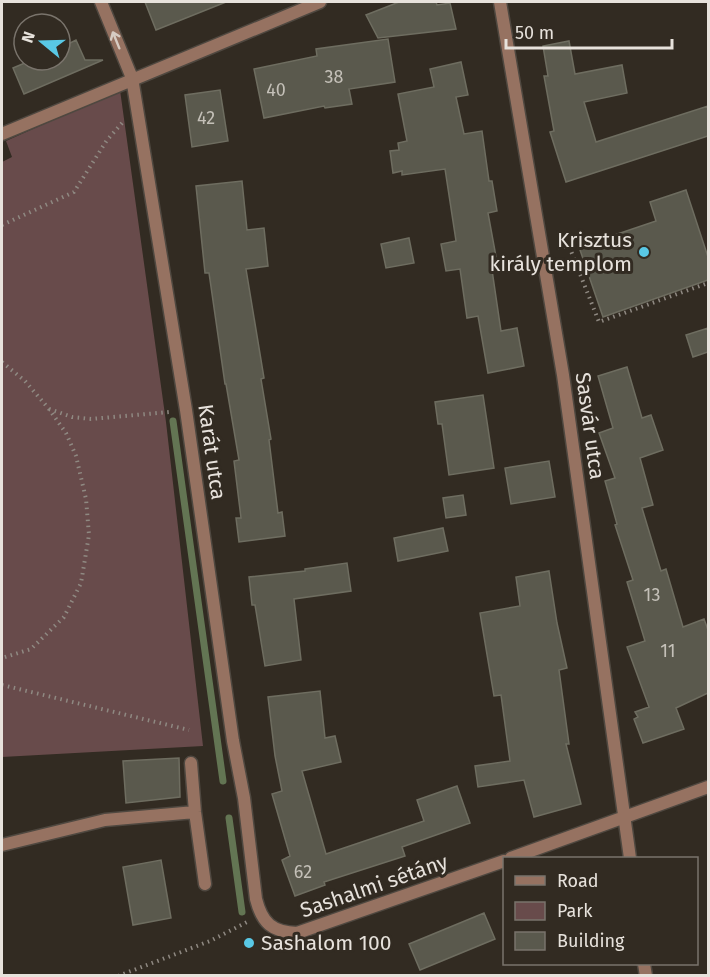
<svg xmlns="http://www.w3.org/2000/svg" width="710" height="977" viewBox="0 0 710 977" font-family="'Fira Sans',sans-serif">
	<style>
		.green { fill: #684b4b }
		.lines { fill: none; stroke-linecap: round; stroke-linejoin: round }
		.stream { stroke: #637553; stroke-width: 7 }
		.building { fill: #5a594d; stroke: #6e6d60; stroke-width: 1.5 }
		.service-casing { stroke: #4f4840; stroke-width: 15 }
		.minor-casing { stroke: #4f4840; stroke-width: 15 }
		.path { stroke: #8f8982; stroke-width: 4; stroke-dasharray: 1.5 4.5; stroke-linecap: butt }
		.service { stroke: #967261; stroke-width: 12 }
		.minor { stroke: #967261; stroke-width: 12 }
		.oneway { stroke: #d7ccc3 }
		.poi-dot { fill: #59c8e5; stroke: #322b22; stroke-width: 2 }
		.labels { text-anchor: middle; dominant-baseline: central; stroke-width: 6; stroke-linejoin: round; paint-order: stroke }
		.number-label { font-size: 18px; fill: #c4c0b8 }
		.poi-label { font-size: 21px; fill: #e7e2dc; stroke: #322b22; text-anchor: end }
		.street-label { font-size: 21px; fill: #e7e2dc; stroke: #322b22 }
	</style>
	<rect width="100%" height="100%" fill="#322b22"/>
	<!-- green -->
	<path class="green" d="M120,90L166,422L203,746L2,757V162L12,157L6,141Z"/>
	<g class="lines">
		<!-- stream -->
		<path class="stream" d="M173,421L223,781
			M229,818L242,912"/>
	</g>
	<!-- building -->
	<path class="building" d="M145,2H226L156,30Z
		M399,2H436L437,5L450,3L456,29L378,38L366,15Z
		M388,39L395,82L349,89L352,104L325,108L324,106L264,118L254,69L317,56L316,49Z
		M76,40L85,60H103L24,94L13,68L32,60H60V48Z
		M569,41L575,74L622,65L627,93L584,102L596,142L708,106V136L566,182L550,132L554,131L544,76H548L543,46Z
		M461,62L468,95L456,97L464,134L482,131L489,181H492L497,211L488,213L497,262L491,263L501,331L517,328L524,366L488,373L478,316L467,318L460,269L446,271L441,244L456,241L445,169L402,175V171L393,173L390,151L399,150L398,143L407,141L398,94L434,87L430,69Z
		M220,90L228,141L192,147L185,95Z
		M242,181L247,230L264,228L268,266L246,269L264,378L261,379L271,439L269,440L278,513L282,512L285,536L239,542L236,518H241L234,461L239,460L226,384H225L209,273H205L196,186Z
		M686,190L708,257V280L603,317L579,247L656,221L650,202Z
		M409,238L414,263L386,268L381,244Z
		M708,328V352L693,357L686,335Z
		M627,367L642,418L651,415L663,450L640,458L653,505L642,508L661,571L666,569L683,627L704,619L708,630V693L676,708L684,729L643,743L634,719L638,717L635,712L649,707L627,647L645,641L627,582L633,580L615,525L617,524L605,481L615,478L599,433L613,428L598,376Z
		M483,395L494,468L449,475L442,424H438L435,402Z
		M549,461L555,497L511,504L505,468Z
		M463,495L466,515L446,518L443,498Z
		M443,528L448,551L398,561L394,538Z
		M347,563L351,591L294,599L301,660L265,666L255,605H252L249,577L305,571V569Z
		M549,571L557,623L567,668L559,670L569,744H566L581,804L534,817L524,780L478,787L475,766L510,761L501,695L494,696L480,613L520,606L516,577Z
		M320,691L325,738L335,736L341,762L302,771L326,854L424,821L417,800L457,786L470,823L402,847L405,856L324,882L325,885L295,896L282,860L290,856L272,794L282,791L275,756L268,697Z
		M179,758L180,797L126,803L123,761Z
		M161,860L171,918L133,925L123,867Z
		M484,913L495,939L420,970L409,944Z"/>
	<g class="lines">
		<defs>
			<path id="service" d="M191,763L195,812L205,884
				M2,845L105,820L195,812"/>
			<path id="minor" d="M101,2L132,78L186,410L233,741L244,798L256,899C262,923 272,932 297,933L504,861
				M500,2L563,375L630,858
				M2,134L320,2
				M511,858L708,787
				M644,964L646,976"/>
		</defs>
		<!-- service casing -->
		<use href="#service" class="service-casing"/>
		<!-- minor casing -->
		<use href="#minor" class="minor-casing"/>
		<!-- path -->
		<path class="path" d="M2,225L74,192L107,140L122,123
			M558,248L569,246L599,322L708,283
			M2,362L25,381L49,409L66,433L76,456L86,499L89,535L81,583L64,617L31,649L2,658
			M49,409L72,417L91,419L169,412
			M2,685L189,730
			M118,976L210,941L247,922"/>
		<!-- service -->
		<use href="#service" class="service"/>
		<!-- minor -->
		<use href="#minor" class="minor"/>
	</g>
	<!-- one-way arrows -->
	<defs><path id="oneway-shaft" d="M-6 0H5M1.5-3L5.5 0L1.5 3" fill="none" stroke-width="1.6" stroke-linecap="round" stroke-linejoin="round" transform="scale(1.5)"/></defs>
	<use class="oneway" href="#oneway-shaft" transform="translate(116 40) rotate(-112)"/>
	<!-- markers -->
	<g class="poi-dot">
		<circle cx="644" cy="252" r="6"/>
		<circle cx="249" cy="943" r="6"/>
	</g>
	<g class="labels">
		<!-- number labels -->
		<g class="number-label">
			<text x="334" y="77">38</text>
			<text x="276" y="90">40</text>
			<text x="206" y="118">42</text>
			<text x="652" y="595">13</text>
			<text x="668" y="651">11</text>
			<text x="303" y="872">62</text>
		</g>
		<!-- poi labels -->
		<g class="poi-label">
			<text x="632" y="240">Krisztus<tspan x="632" dy="24">király templom</tspan></text>
			<text x="261" y="943" text-anchor="start">Sashalom 100</text>
		</g>
		<!-- street labels -->
		<g class="street-label">
			<text transform="translate(590 426) rotate(82)">Sasvár utca</text>
			<text transform="translate(212 452) rotate(82)">Karát utca</text>
			<text transform="translate(374 886) rotate(-19)">Sashalmi sétány</text>
		</g>
	</g>
	<!-- border -->
	<rect width="710" height="977" fill="none" stroke="#e7e2dc" stroke-width="6"/>
	<!-- legend -->
	<rect x="503" y="857" width="195" height="108" fill="#322b22" stroke="#7a746c" stroke-width="1.5"/>
	<rect x="515" y="876" width="30" height="9" fill="#967261" stroke="#7a746c" stroke-width="1.5"/>
	<text x="557" y="887" font-size="18" fill="#e7e2dc">Road</text>
	<rect x="515" y="902" width="30" height="18" fill="#684b4b" stroke="#7a746c" stroke-width="1.5"/>
	<text x="557" y="917" font-size="18" fill="#e7e2dc">Park</text>
	<rect x="515" y="932" width="30" height="18" fill="#5a594d" stroke="#7a746c" stroke-width="1.5"/>
	<text x="557" y="947" font-size="18" fill="#e7e2dc">Building</text>
	<!-- north arrow -->
	<g transform="translate(42 42) rotate(289)"><circle r="28" fill="#322b22" stroke="#7a746c" stroke-width="1.5"/>
	<path d="M0-4.5L10 22L0 15L-10 22Z" fill="#59c8e5"/>
	<text y="-9" font-size="16" font-weight="bold" text-anchor="middle" fill="#e7e2dc">N</text>
	</g>
	<!-- scale -->
	<path d="M506 39v9h166v-9" fill="none" stroke="#e7e2dc" stroke-width="3"/>
	<text x="515" y="39" font-size="18" fill="#e7e2dc" stroke="#322b22" stroke-width="4.5" paint-order="stroke">50 m</text>
</svg>
